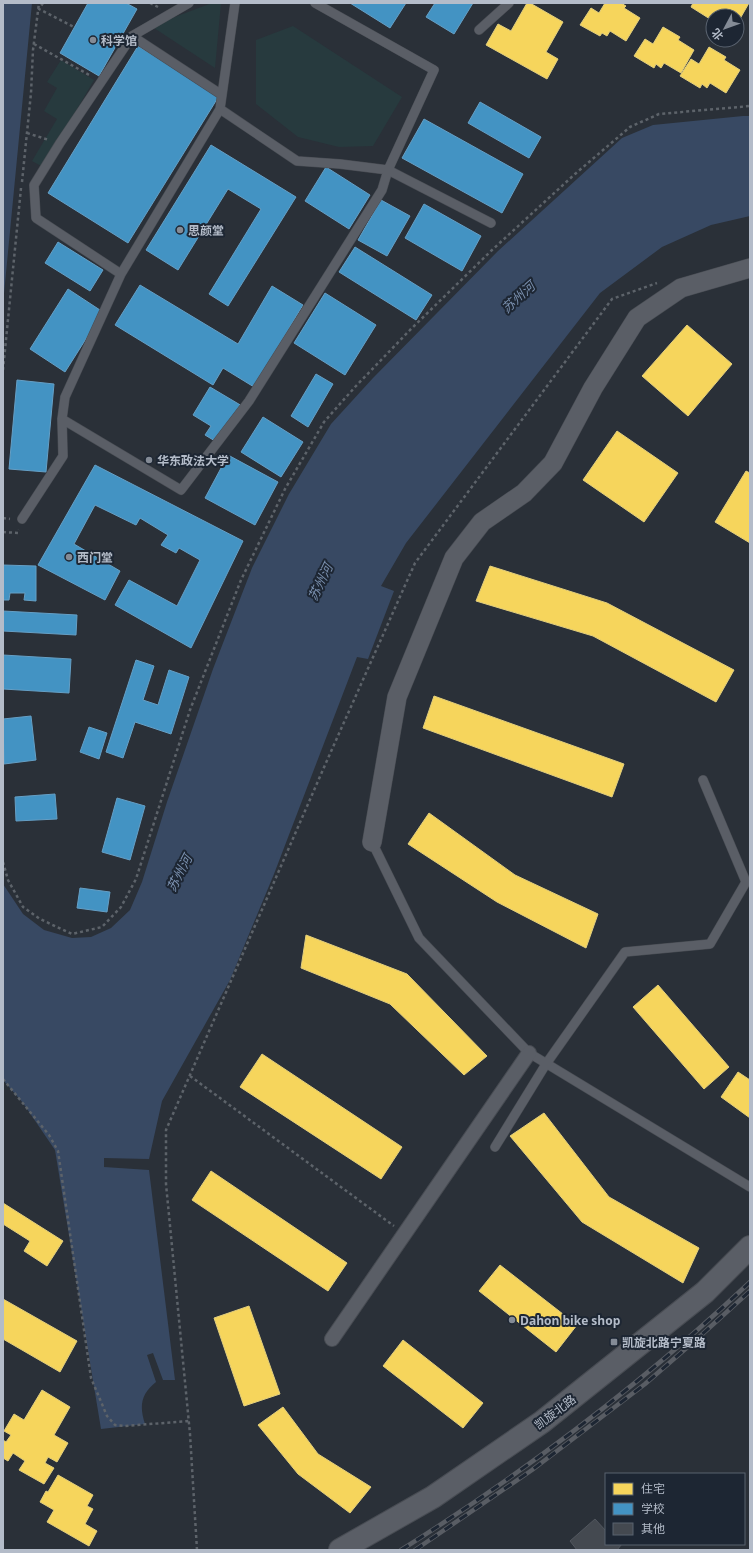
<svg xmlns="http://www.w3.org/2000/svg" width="753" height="1553" viewBox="0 0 753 1553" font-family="'Open Sans','Noto Sans SC',sans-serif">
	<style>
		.green { fill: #273a3e }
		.water { fill: #384963 }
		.homes { fill: #f6d55c; stroke: #e2ce7d }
		.schools { fill: #4393c3; stroke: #659fc5 }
		.building { fill: #444950; stroke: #52575f }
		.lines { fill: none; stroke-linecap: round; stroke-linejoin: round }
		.service-casing { stroke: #484c53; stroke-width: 10 }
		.pedestrian-casing { stroke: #484c53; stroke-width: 16 }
		.minor-casing { stroke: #484c53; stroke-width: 20 }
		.tertiary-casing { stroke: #484c53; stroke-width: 24 }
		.path { stroke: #5d636a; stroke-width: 2.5; stroke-dasharray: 3 3; stroke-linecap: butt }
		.service { stroke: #5a5e66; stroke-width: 9 }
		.pedestrian { stroke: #5a5e66; stroke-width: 14 }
		.minor { stroke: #5a5e66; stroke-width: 19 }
		.tertiary { stroke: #5a5e66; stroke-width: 22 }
		.rail-casing { stroke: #595d64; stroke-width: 4.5 }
		.rail { stroke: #1d2633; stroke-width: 3; stroke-dasharray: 9; stroke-linecap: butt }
		.poi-dot { fill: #848b96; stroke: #1d2633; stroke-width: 1.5 }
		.labels { text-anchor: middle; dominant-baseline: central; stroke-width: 4; stroke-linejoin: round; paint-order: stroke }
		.poi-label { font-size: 12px; font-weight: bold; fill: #b4bcc9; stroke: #1d2633; text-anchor: start }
		.street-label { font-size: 12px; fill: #b4bcc9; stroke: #1d2633 }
		.water-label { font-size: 13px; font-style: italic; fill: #7c92b1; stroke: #1d2633 }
	</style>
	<rect width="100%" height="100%" fill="#2a3038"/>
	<!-- green -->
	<path class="green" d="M212,3H221L215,68L151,26Z
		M293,26L402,97L373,146L339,147L298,137L256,104V40Z
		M61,60L94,80L43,167L32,161L57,119L44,111L57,88L47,82Z"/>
	<!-- water -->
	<path class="water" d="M3,3H32L3,304Z
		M743,116H750V216L711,225L662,247L600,293L406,543L381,586L394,591L368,659L357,657L274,874L230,980L162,1101L149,1159L104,1158V1167L149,1170L175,1380H163L153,1353L147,1355L156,1382C141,1394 139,1406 145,1424L101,1429L55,1150L23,1103L3,1080V884L23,914L44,930L72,938L91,937L111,928L130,910L142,882L167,802L213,669L252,568L289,494L331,424L373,378L498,251L622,138L653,125Z"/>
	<!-- homes -->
	<path class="homes" d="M527,3H530L563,22L546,52L558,59L547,79L486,45L498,24L511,31Z
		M605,3H621L626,6L624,8L640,18L626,41L610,31L607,36L602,33L600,36L580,25L591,8L599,13Z
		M693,3H749L737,24V16H725L720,14L719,16L712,15L710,19L691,7Z
		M663,27L680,37L678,40L694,50L681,73L664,63L661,68L656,64L654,68L634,56L645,39L653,44Z
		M709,47L726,57L724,60L740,70L726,93L710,83L707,88L702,84L700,88L680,76L691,59L699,64Z
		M687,325L732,364L688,416L642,376Z
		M617,431L678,473L644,522L583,480Z
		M746,471L750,473V543L715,522Z
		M490,566L607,603L734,670L716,702L593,636L476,601Z
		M434,696L624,764L612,797L423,728Z
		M429,813L515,875L598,914L586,948L497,902L408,844Z
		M306,935L407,974L487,1056L464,1075L390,1004L301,968Z
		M658,985L729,1067L704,1089L633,1007Z
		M262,1054L402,1147L381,1179L240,1087Z
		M738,1072L750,1080V1118L721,1097Z
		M544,1113L609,1197L699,1248L683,1283L582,1222L510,1136Z
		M211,1171L347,1263L328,1291L192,1200Z
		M3,1203L63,1241L47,1266L24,1251L30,1241L3,1224Z
		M500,1265L577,1325L556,1352L479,1291Z
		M3,1299L77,1341L60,1372L3,1339Z
		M249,1306L280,1394L244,1406L214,1318Z
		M403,1340L483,1403L463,1428L383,1366Z
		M42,1390L70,1407L54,1435L68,1443L57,1462L48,1457L45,1463L54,1468L44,1484L19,1470L25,1461L13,1453L8,1461L3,1458V1440L6,1442L11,1435L4,1431L14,1414L24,1420Z
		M283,1407L318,1454L371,1487L350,1513L298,1474L258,1425Z
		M58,1475L93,1495L87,1506L93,1509L85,1524L97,1531L89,1546L47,1522L54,1510L40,1502L46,1491L48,1492Z"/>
	<!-- schools -->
	<path class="schools" d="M88,3H126L137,9L99,76L60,53Z
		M350,3H406L390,28Z
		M435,3H473L454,34L426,17Z
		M138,46L219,96L128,243L48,193Z
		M480,102L541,137L529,158L468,123Z
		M424,119L523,174L502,213L402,158Z
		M211,145L296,197L228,306L209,294L261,209L228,189L178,270L146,250Z
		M326,167L370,195L349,229L305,201Z
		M381,200L410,216L387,256L358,240Z
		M424,204L481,236L462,271L405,238Z
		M58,242L103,270L90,291L45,263Z
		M355,247L432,295L416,320L339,272Z
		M140,285L238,344L272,286L303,305L254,387L223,368L213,385L115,325Z
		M68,289L103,312L65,372L30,349Z
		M325,293L376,325L345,375L294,343Z
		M316,374L333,384L308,427L291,416Z
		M17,380L54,384L46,472L9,469Z
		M210,387L242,406L220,444L205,435L211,426L193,415Z
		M263,417L303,442L281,477L241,452Z
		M228,455L278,482L255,525L205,498Z
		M95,465L243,541L191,648L115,605L129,580L177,606L200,560L179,548L176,553L161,545L168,535L140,518L136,525L95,505L74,544L120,571L105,600L38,565Z
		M3,565L36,566V601L24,600L25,593H10L9,600H3Z
		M3,611L77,615L76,635L3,631Z
		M3,655L71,659L69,693L3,689Z
		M136,660L154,666L143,700L158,705L169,670L189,677L171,734L135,722L123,758L106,752Z
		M31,716L36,760L4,764L3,719Z
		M89,727L107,733L99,759L80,752Z
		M55,794L57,819L16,821L15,797Z
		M117,798L145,806L130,860L102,852Z
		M80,888L110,892L107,912L77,908Z"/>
	<!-- building -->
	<path class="building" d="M595,1519L606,1531V1544H622L617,1550H577L570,1541Z"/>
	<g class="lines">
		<defs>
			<path id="service" d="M479,30L509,3
				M132,36L222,95
				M220,109L297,161L340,164L388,170L491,223
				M121,274L36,218L34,185L60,143L132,36L189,3
				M62,419L181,490L249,401L382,190L388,170L434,70L315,3
				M22,519L63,456L62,419L65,397L121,274L220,109L235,3
				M372,842L419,938L529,1053L750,1187
				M495,1147L546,1064L625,952L710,944L746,882L703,780"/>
			<path id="pedestrian" d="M332,1339L529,1053"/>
			<path id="minor" d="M372,842L397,697L454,558L482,522L524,493L553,463L593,388L637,318L681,288L750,268"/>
			<path id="tertiary" d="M340,1550L433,1497L542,1422L705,1292L750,1247"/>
		</defs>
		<!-- service casing -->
		<use href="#service" class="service-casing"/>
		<!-- pedestrian casing -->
		<use href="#pedestrian" class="pedestrian-casing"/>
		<!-- minor casing -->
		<use href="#minor" class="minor-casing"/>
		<!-- tertiary casing -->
		<use href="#tertiary" class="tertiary-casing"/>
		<!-- path -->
		<path class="path" d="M43,3L39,9L74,27
			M150,3L158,7
			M34,44L91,76
			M27,133L49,140
			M22,182L31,93L33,50L39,3
			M3,370L21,188
			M3,518L10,519
			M3,532L18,533L19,530
			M3,862L8,880L23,907L40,919L72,934L102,927L121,907L136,879L190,710L241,580L285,489L324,422L355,387L410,330L492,250L575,174L630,127L659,114L750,106
			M190,1076L394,1226
			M3,1079L49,1135L58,1151L91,1378L107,1416L115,1425L125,1426L189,1421
			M197,1550L190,1434L166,1184V1130L325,765L415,563L612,299L657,283"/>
		<!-- service -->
		<use href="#service" class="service"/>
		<!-- pedestrian -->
		<use href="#pedestrian" class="pedestrian"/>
		<!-- minor -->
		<use href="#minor" class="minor"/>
		<!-- tertiary -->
		<use href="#tertiary" class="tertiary"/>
		<defs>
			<path id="rail" d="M401,1550C525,1472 643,1383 750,1282
				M415,1550L532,1470L645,1384L698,1338L750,1291"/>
		</defs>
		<!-- rail casing -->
		<use href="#rail" class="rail-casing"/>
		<!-- rail -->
		<use href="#rail" class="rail"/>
	</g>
	<!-- markers -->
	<g class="poi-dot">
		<circle cx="93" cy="40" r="4"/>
		<circle cx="180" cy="230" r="4"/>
		<circle cx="149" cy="460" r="4"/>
		<circle cx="69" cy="557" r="4"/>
		<circle cx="512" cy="1320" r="4"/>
		<rect x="610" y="1338" width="8" height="8" rx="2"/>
	</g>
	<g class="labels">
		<!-- poi labels -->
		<g class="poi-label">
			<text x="101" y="40">科学馆</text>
			<text x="188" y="230">思颜堂</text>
			<text x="157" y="460">华东政法大学</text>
			<text x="77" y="557">西门堂</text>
			<text x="520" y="1320">Dahon bike shop</text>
			<text x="622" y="1342">凯旋北路宁夏路</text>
		</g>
		<!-- street labels -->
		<g class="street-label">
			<text transform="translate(555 1412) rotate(-37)">凯旋北路</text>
		</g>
		<!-- water labels -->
		<g class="water-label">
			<text transform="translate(518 297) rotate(-42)">苏州河</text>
			<text transform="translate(320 582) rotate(-64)">苏州河</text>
			<text transform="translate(179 873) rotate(-63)">苏州河</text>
		</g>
	</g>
	<!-- border -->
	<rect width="753" height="1553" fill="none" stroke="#b4bcc9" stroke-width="8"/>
	<!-- legend -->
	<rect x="605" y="1473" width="140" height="72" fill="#1d2633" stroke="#59626f"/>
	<rect x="613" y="1483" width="20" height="12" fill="#f6d55c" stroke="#59626f"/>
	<text x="641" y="1493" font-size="12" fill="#b4bcc9">住宅</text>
	<rect x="613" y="1503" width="20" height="12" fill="#4393c3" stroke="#59626f"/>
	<text x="641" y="1513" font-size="12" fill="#b4bcc9">学校</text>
	<rect x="613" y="1523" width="20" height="12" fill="#444950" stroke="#59626f"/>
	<text x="641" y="1533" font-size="12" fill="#b4bcc9">其他</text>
	<!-- north arrow -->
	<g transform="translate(725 28) rotate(229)"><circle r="19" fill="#1d2633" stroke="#59626f"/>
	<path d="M0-3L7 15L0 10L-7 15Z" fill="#848b96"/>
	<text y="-6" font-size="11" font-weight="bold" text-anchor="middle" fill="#b4bcc9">北</text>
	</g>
</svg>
